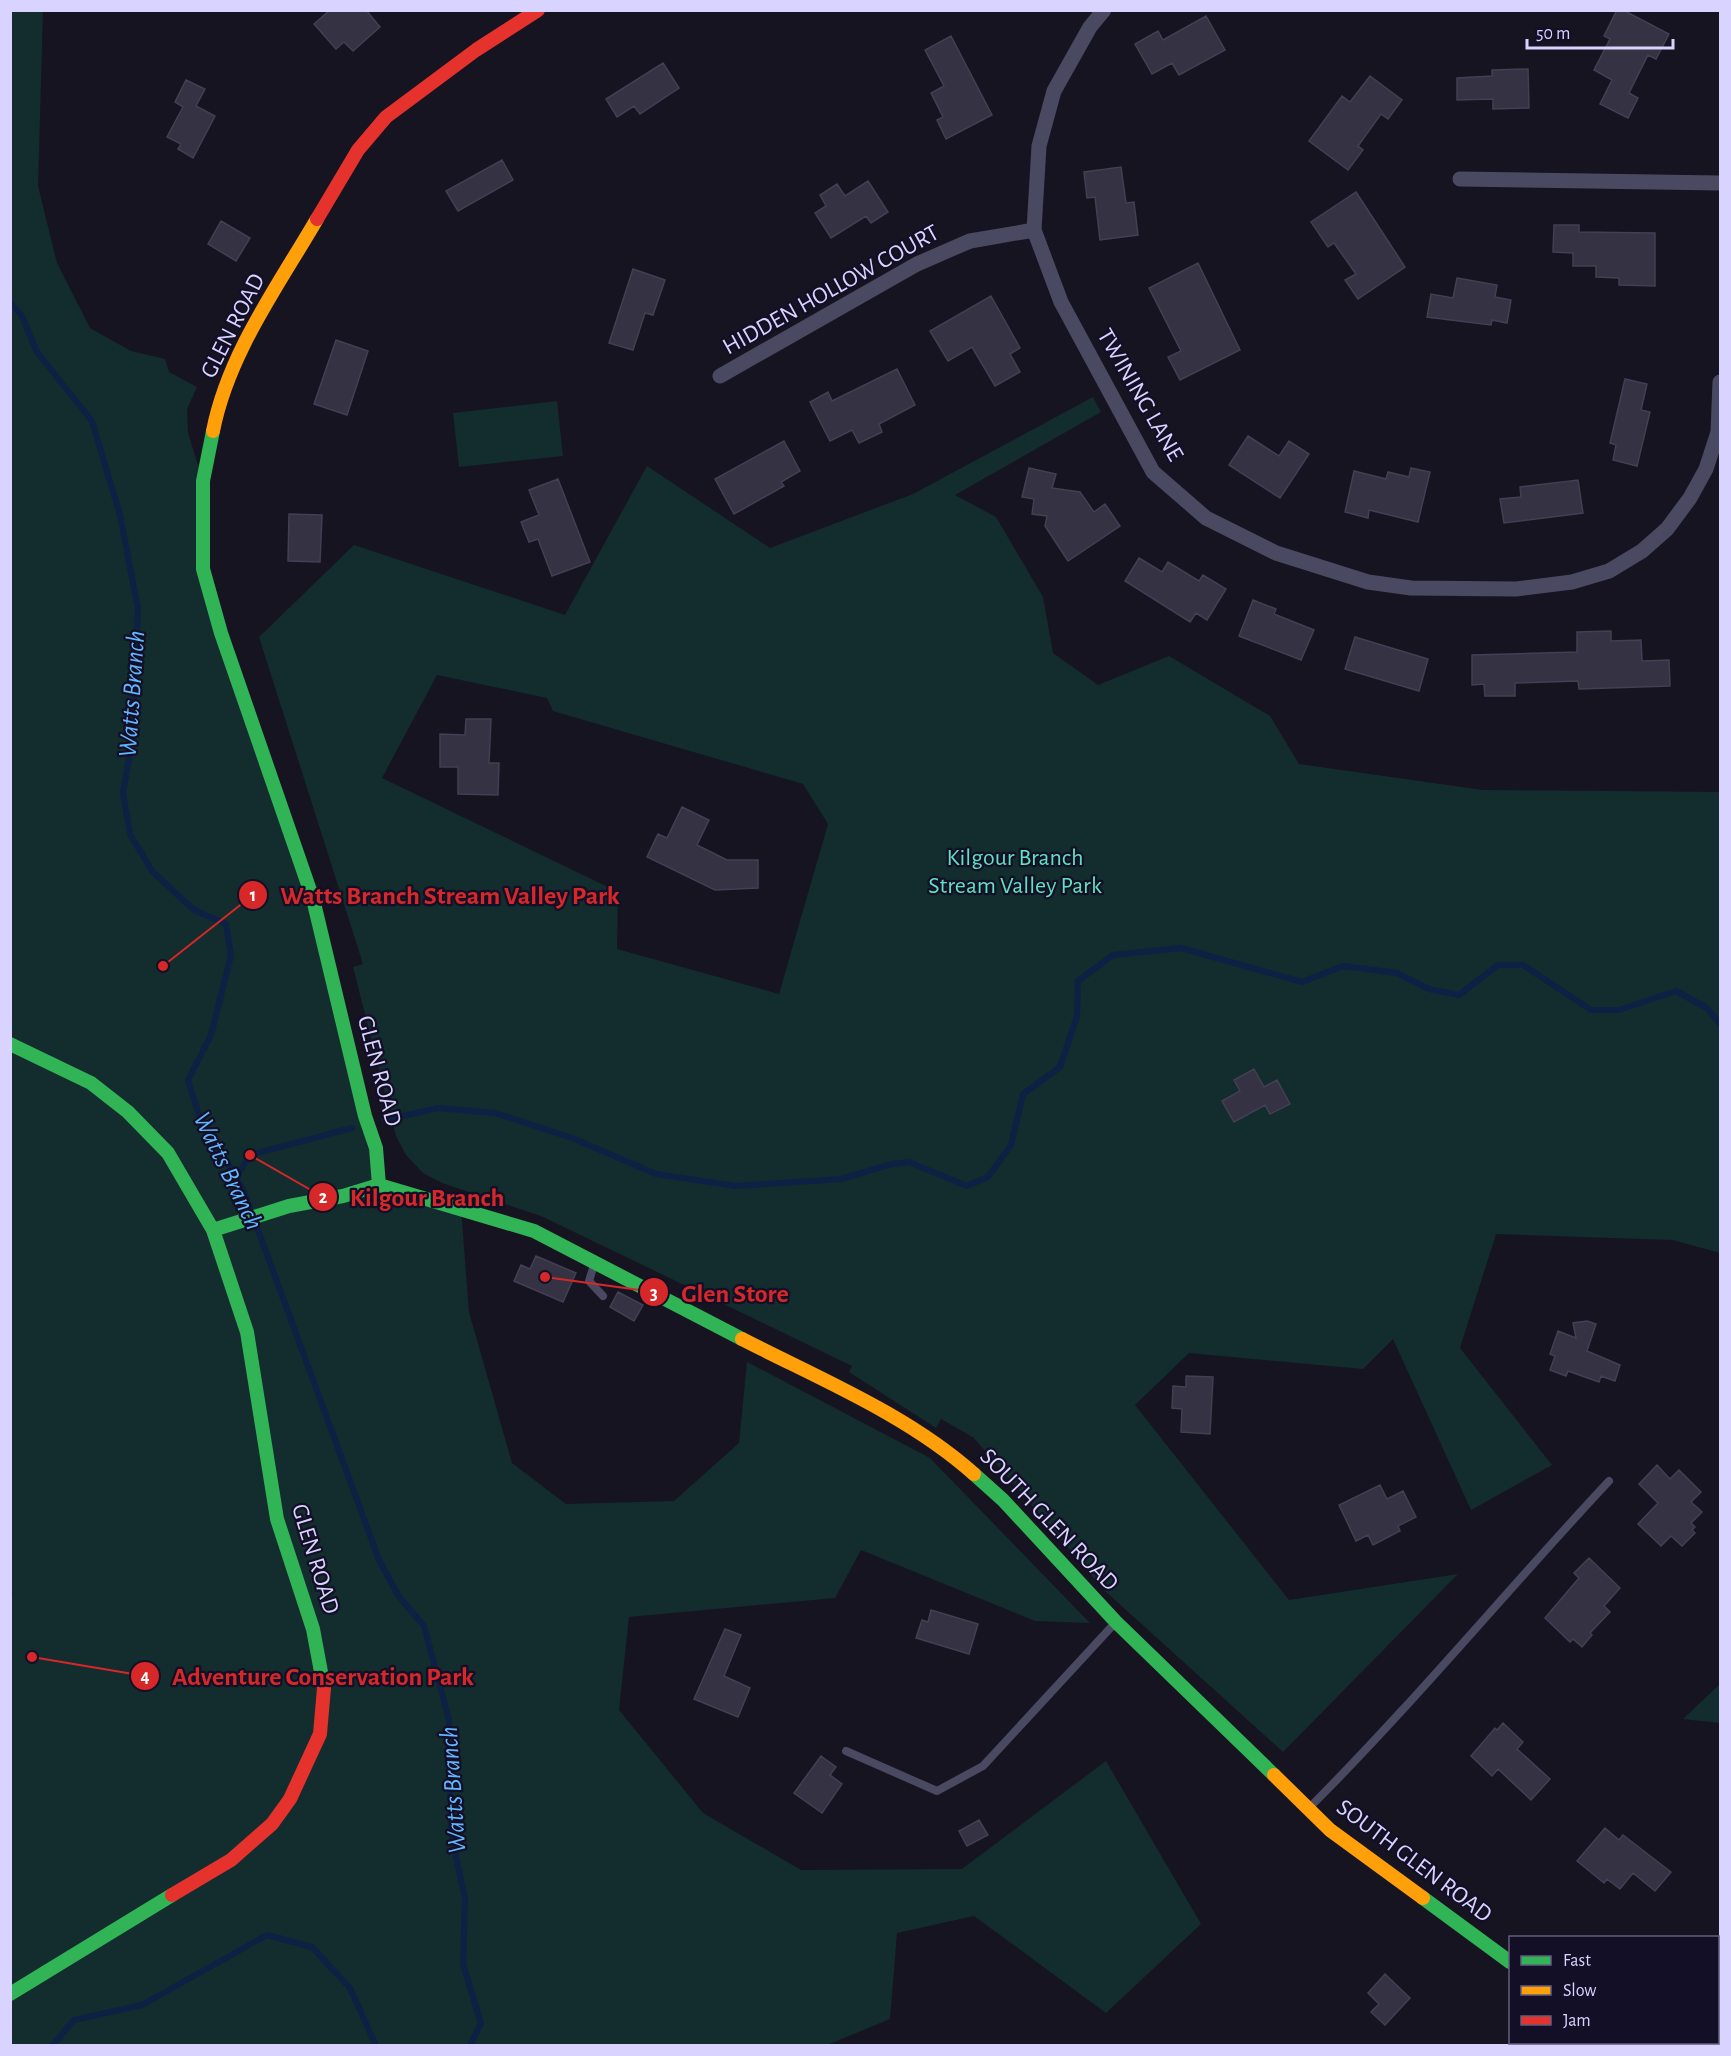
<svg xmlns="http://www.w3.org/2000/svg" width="1731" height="2056" viewBox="0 0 1731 2056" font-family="'Alegreya Sans',sans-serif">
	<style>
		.green { fill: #132c2d; fill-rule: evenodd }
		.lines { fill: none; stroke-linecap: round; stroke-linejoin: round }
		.stream { stroke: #0d2144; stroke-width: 6 }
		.building { fill: #343243; stroke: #433f54; stroke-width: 1.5 }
		.lane { stroke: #4a4962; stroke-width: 8 }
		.street { stroke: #4a4962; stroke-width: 15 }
		.fast { stroke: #30b455; stroke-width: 14 }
		.slow { stroke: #ff9f0a; stroke-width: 14 }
		.jam { stroke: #e5322d; stroke-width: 14 }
		.labels { text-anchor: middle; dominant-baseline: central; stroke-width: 4.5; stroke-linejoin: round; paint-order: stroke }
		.street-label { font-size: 24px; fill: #d9d4ff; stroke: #130f26 }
		.park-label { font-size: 24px; fill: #5fe0c0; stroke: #130f26 }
		.water-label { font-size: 26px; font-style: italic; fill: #62b6ff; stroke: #130f26 }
		.leader { fill: none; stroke: #d62828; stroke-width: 2 }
		.callout-dot { fill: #d62828; stroke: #130f26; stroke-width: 2 }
		.mark-label { font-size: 18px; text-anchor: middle; font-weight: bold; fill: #fff }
		.callout-label { font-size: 26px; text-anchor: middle; font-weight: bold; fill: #d62828; stroke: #130f26; stroke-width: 4.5; stroke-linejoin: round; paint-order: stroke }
	</style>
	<rect width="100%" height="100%" fill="#161421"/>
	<!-- green -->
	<path class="green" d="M10,11H43L38,186L57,263L90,328L131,351L165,359L169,372L197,387L187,409L188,433L203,481V569L293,837L379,1184L461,1209L469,1312L512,1463L566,1504L674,1501L739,1443L747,1362L930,1458L1090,1623L1035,1621L861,1550L835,1598L629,1617L619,1710L703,1813L801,1870L962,1869L1106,1761L1201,1924L1106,2013L974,1916L897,1933L890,2019L827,2045H11L10,1595L13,1594L10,1590Z
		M1093,397L1101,412L955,495L996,517L1043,597L1053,653L1098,685L1169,656L1270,716L1299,764L1483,790L1720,792V1253L1673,1240L1496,1234L1460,1348L1552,1465L1471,1510L1393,1339L1363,1369L1189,1353L1135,1405L1289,1600L1458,1574L1283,1752L1105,1591L974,1438L941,1419L936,1428L849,1372L852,1366L541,1216L442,1183L423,1173L406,1155L396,1136L353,967L363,964L259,637L354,545L565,615L647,466L770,548L913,494ZM437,675L547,698L553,711L803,784L828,824L779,994L617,949L618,892L382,778Z
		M557,401L563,456L459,467L453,413Z
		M1720,1684V1723L1683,1719Z"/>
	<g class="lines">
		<!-- stream -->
		<path class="stream" d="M10,303L21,314L37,352L92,421L120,515L138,609L133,735L123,793L130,834L152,871L194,910L226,924L231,955L211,1035L188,1080L200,1118L243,1189L379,1560L398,1595L424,1626L449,1720L451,1833L465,1899L463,1964L481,2023L470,2046
			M384,1120L439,1108L495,1113L572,1138L656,1174L736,1186L841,1179L892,1164L909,1162L967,1186L988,1177L1011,1145L1023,1094L1060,1067L1077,1016L1078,981L1113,955L1181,948L1302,982L1343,966L1397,973L1429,989L1459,995L1498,965H1523L1591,1010H1619L1676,991L1707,1008L1720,1024
			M235,1179L250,1155L352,1128
			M52,2046L74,2020L142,2005L267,1935L312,1947L350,1988L376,2046"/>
	</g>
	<!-- building -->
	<path class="building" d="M330,10H366L380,27L353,51L344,42L336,49L314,24Z
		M1617,10H1623L1669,34L1656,59L1648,55L1629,93L1638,98L1628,118L1600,104L1612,80L1594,70L1610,39L1604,36Z
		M1206,16L1225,50L1179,75L1172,63L1152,74L1135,44L1158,31L1163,40Z
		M951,36L992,115L946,139L937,120L943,117L931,93L944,86L925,50Z
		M663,63L679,88L640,114L634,106L617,117L606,99Z
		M1528,69L1529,108L1493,109V99L1457,100V78L1492,76V70Z
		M1370,76L1402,100L1388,119L1381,114L1358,146L1363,150L1348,170L1309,141L1342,96L1350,102Z
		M186,80L205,89L196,106L215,116L193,158L178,149L181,144L167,137L183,107L175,102Z
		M502,160L513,180L458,211L446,191Z
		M1121,167L1126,203L1134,202L1138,235L1100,240L1095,197L1087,198L1084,172Z
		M868,181L888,212L871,223L866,216L831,238L815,213L826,206L820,195L837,184L845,196Z
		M1356,192L1405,267L1358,299L1345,280L1356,274L1334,243L1328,247L1311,222Z
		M221,221L250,238L236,261L208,244Z
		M1554,225H1579V232L1655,233V286L1619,285V278L1596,277V266H1573V253L1553,252Z
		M1198,263L1240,350L1180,380L1168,357L1181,351L1149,288Z
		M633,269L665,280L653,315L645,313L633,350L609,343Z
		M1457,278L1497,285L1495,297L1511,300L1507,323L1492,320L1491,325L1427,317L1431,294L1453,298Z
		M991,296L1020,348L1010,354L1020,372L995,386L972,347L948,361L930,331Z
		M336,340L368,351L347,415L314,404Z
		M897,369L915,405L879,424L882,432L859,443L852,430L830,441L810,402L828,392L832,401Z
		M1625,379L1647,384L1641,410L1650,412L1637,466L1613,460L1616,445L1610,443Z
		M1248,436L1279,456L1289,441L1309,454L1280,498L1229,465Z
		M784,441L800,471L781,482L784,486L734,514L715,479Z
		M1029,468L1056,474L1052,488L1080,492L1094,512L1105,504L1120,526L1068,561L1045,526L1047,516L1032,514L1034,499L1022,497Z
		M1411,468L1430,472L1418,522L1369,510L1368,518L1345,512L1354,471L1386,479L1388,472L1409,477Z
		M558,479L590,562L552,576L538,539L529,542L521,522L539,515L529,490Z
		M1578,480L1583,513L1504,523L1500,499L1521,497L1520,487Z
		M289,514L322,515L320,562L288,561Z
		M1139,558L1162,572L1168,562L1199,581L1203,575L1226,589L1207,620L1196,613L1190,622L1125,581Z
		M1253,600L1276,609L1274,614L1314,630L1301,660L1239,636Z
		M1611,631V641L1641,640L1642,661L1669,660L1670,686L1579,689L1578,681L1515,683V696H1485L1484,684L1472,685V655L1577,652V632Z
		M1355,637L1428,659L1419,691L1345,669Z
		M466,719H491L489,763H499L498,795L458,794V767H440V734L465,735Z
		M682,807L709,820L697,845L727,860H758V888L715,890L647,857L658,834L667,838Z
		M1254,1069L1264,1087L1277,1080L1290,1104L1270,1114L1265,1105L1234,1122L1222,1101L1240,1091L1234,1080Z
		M536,1256L576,1273L563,1302L514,1281L521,1265L530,1269Z
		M618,1292L643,1305L634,1321L610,1307Z
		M1587,1321L1596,1324L1587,1351L1620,1365L1615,1381L1601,1376L1599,1382L1568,1371L1566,1376L1550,1370L1555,1356L1550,1354L1558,1331L1576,1338L1573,1323Z
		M1186,1376L1213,1377L1210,1434L1181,1432L1182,1409L1172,1408L1173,1386L1186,1387Z
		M1657,1465L1670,1479L1679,1470L1701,1492L1691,1502L1702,1512L1691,1523L1695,1527L1692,1530L1695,1533L1682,1546L1671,1536L1661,1546L1638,1524L1658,1503L1639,1484Z
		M1380,1485L1387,1499L1403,1491L1416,1517L1398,1526L1400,1531L1373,1545L1368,1535L1356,1541L1339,1505Z
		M1589,1558L1620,1588L1604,1606L1610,1612L1590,1633L1592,1635L1582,1647L1573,1639L1570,1642L1545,1618L1579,1578L1574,1573Z
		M931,1610L978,1624L969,1654L916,1638L922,1620L928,1622Z
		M725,1629L741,1635L724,1676L750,1688L738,1717L694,1699Z
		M1503,1723L1523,1742L1517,1749L1550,1779L1531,1800L1498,1769L1492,1776L1471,1756L1495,1728L1497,1730Z
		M821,1756L836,1767L830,1775L842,1784L822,1813L794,1793Z
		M979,1820L988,1835L967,1846L959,1831Z
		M1605,1828L1619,1840L1623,1835L1671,1872L1655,1891L1633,1873L1620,1889L1607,1879L1604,1883L1577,1861Z
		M1385,1974L1410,1998L1385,2025L1371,2012L1379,2004L1368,1993Z"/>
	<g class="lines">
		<!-- lane -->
		<path class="lane" d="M594,1265L589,1281L603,1296
			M846,1751L937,1791L983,1766L1115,1623
			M1310,1807C1414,1703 1508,1589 1609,1481"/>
		<!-- street -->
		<path class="street" d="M1104,10L1090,27L1054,91L1039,146L1034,230L1061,302L1153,472L1206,518L1276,553L1368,582L1411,588L1516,589L1572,582L1609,571L1642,551L1667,529L1690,498L1706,469L1718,432L1720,382
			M1460,179L1720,183
			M720,376L917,264L970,241L1034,230"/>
		<!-- fast -->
		<path class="fast" d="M213,431L203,481V569L221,633L313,899L365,1116L376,1148L379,1185
			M10,1044L91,1083L128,1112L168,1153L213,1230L247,1332L277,1519L313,1629L324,1688
			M379,1185L534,1231L742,1339
			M213,1230L289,1206L343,1196L379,1185
			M974,1474L1003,1500L1116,1622L1274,1775
			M1423,1898L1510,1962
			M10,1994L172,1895"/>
		<!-- slow -->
		<path class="slow" d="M213,431C228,354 278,286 317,219
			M742,1339C820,1379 908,1415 974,1474
			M1274,1775L1330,1830L1423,1898
			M1607,2042L1611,2046"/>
		<!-- jam -->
		<path class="jam" d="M317,219L358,150L386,117L476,50L538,10
			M172,1895L231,1860L272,1824L290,1799L320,1734L324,1688"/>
	</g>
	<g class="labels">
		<!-- street labels -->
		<g class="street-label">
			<text transform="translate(831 290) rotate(-29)">HIDDEN HOLLOW COURT</text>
			<text transform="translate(233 326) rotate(-63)">GLEN ROAD</text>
			<text transform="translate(1140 395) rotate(60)">TWINING LANE</text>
			<text transform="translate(379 1071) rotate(75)">GLEN ROAD</text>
			<text transform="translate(1049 1520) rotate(46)">SOUTH GLEN ROAD</text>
			<text transform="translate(315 1559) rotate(73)">GLEN ROAD</text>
			<text transform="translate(1414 1861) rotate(37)">SOUTH GLEN ROAD</text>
		</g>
		<!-- park labels -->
		<g class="park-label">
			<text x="1015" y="858">Kilgour Branch<tspan x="1015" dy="28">Stream Valley Park</tspan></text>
		</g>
		<!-- water labels -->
		<g class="water-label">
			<text transform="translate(132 694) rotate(-86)">Watts Branch</text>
			<text transform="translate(228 1171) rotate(64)">Watts Branch</text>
			<text transform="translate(453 1790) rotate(-94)">Watts Branch</text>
		</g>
	</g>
	<!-- callouts -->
	<path class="leader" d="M163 966L253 895M250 1155L323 1197M545 1277L654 1292M32 1657L145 1676"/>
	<g class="callout-dot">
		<circle cx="163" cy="966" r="6"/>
		<circle cx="250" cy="1155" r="6"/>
		<circle cx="545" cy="1277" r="6"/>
		<circle cx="32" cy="1657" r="6"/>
		<circle cx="253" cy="895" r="15"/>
		<circle cx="323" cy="1197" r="15"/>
		<circle cx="654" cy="1292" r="15"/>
		<circle cx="145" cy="1676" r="15"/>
	</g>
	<g class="mark-label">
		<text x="253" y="901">1</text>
		<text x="323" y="1203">2</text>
		<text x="654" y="1299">3</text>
		<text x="145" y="1682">4</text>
	</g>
	<g class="callout-label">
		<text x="450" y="904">Watts Branch Stream Valley Park</text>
		<text x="427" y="1206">Kilgour Branch</text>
		<text x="735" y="1302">Glen Store</text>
		<text x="323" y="1685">Adventure Conservation Park</text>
	</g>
	<!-- border -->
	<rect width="1731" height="2056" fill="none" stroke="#d9d4ff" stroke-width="24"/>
	<!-- legend -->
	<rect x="1509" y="1936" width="210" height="108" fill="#130f26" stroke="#625e7d" stroke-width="1.5"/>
	<rect x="1521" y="1956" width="30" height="9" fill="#30b455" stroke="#625e7d" stroke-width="1.5"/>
	<text x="1563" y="1966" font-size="18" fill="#d9d4ff">Fast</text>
	<rect x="1521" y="1986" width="30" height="9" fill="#ff9f0a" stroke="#625e7d" stroke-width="1.5"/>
	<text x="1563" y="1996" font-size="18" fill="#d9d4ff">Slow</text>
	<rect x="1521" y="2016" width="30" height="9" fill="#e5322d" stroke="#625e7d" stroke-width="1.5"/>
	<text x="1563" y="2026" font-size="18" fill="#d9d4ff">Jam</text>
	<!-- scale -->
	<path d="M1527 39v9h146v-9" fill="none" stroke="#d9d4ff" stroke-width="3"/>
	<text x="1536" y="39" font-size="18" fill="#d9d4ff" stroke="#130f26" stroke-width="4.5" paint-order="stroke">50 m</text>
</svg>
